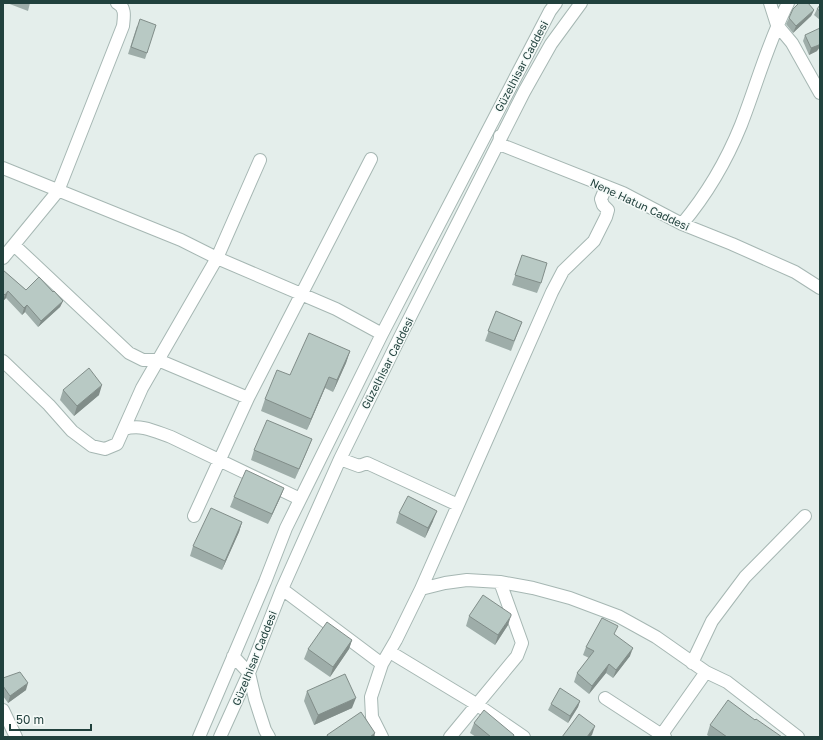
<svg xmlns="http://www.w3.org/2000/svg" width="823" height="740" viewBox="0 0 823 740" font-family="'Golos Text',sans-serif">
	<style>
		.lines { fill: none; stroke-linecap: round; stroke-linejoin: round }
		.minor-casing { stroke: #a6b7b3; stroke-width: 14 }
		.minor { stroke: #fff; stroke-width: 12 }
		.wall { fill: #9eada9 }
		.shaded-wall { fill: #818d89 }
		.building { fill: #b8c9c4; stroke: #818d89 }
		.labels { text-anchor: middle; dominant-baseline: central; stroke-width: 3; stroke-linejoin: round; paint-order: stroke }
		.street-label { font-size: 11px; fill: #21413d; stroke: #f5faf8 }
	</style>
	<rect width="100%" height="100%" fill="#e4eeeb"/>
	<g class="lines">
		<defs>
			<path id="minor" d="M770,3L777,25L792,43L820,93
				M500,136L499,144L623,193L682,224L732,244L795,272L820,288
				M3,168L181,240L217,258L336,309L382,334
				M682,224C708,193 726,162 741,125C757,84 768,42 788,3
				M14,245L129,353L143,360H158L248,398
				M3,258L58,191L123,26C124,17 126,7 117,3
				M3,361L49,405L72,431L92,446L105,449L117,444L142,388L217,258L260,160
				M124,429C142,424 154,431 171,437L300,499
				M340,459L359,466L367,463L458,505
				M194,516L248,398L371,159
				M282,589L382,664
				M421,589L445,583L467,580L500,582L533,588L570,598L618,616L656,637L706,672L727,682L798,737
				M390,652L476,704L524,737
				M233,656L249,673L255,699L265,730L269,737
				M692,663L712,621L745,577L805,516
				M605,698L665,737
				M3,710L16,737
				M199,737L265,582L286,528L382,334L550,11L556,3
				M220,737L249,673L282,589L340,459L399,339L524,92L551,44L581,3
				M382,737L372,717L371,697L382,664L396,640L421,589L552,292L563,271L594,241L606,217L608,210L603,205L601,199L606,187
				M450,737L517,656L522,643L500,582
				M660,737L706,672"/>
		</defs>
		<!-- minor casing -->
		<use href="#minor" class="minor-casing"/>
		<!-- minor -->
		<use href="#minor" class="minor"/>
	</g>
	<!-- wall -->
	<path class="wall" d="M7,3H30L28,11Z
		M820,5V20L814,15L817,9Z
		M814,10L811,16L793,33L786,24L789,18Z
		M137,26L147,53L145,59L128,54Z
		M805,35L817,51L809,55L803,41Z
		M522,255L541,283L537,293L512,285Z
		M3,270L26,290L63,301L60,307L38,327L25,312L22,315L6,298L3,301Z
		M496,311L522,322L511,351L485,341Z
		M350,351L346,363L333,392L325,388L307,430L261,411L265,399L290,375Z
		M63,390L99,395L74,416L60,400Z
		M312,439L295,479L251,460L254,450Z
		M284,488L280,498L268,524L230,507L234,497Z
		M399,513L433,521L425,538L396,523Z
		M242,522L239,532L222,570L190,556L193,546Z
		M469,616L508,625L495,645L466,626Z
		M615,635L630,656L613,678L606,673L589,694L574,682L577,673L589,658L583,655L586,647Z
		M352,640L349,649L330,677L304,659L308,649Z
		M3,678L26,690L8,703L3,696Z
		M307,691L352,708L314,725L304,701Z
		M580,701L578,707L568,723L548,710L551,704Z
		M474,723L514,737H476L470,733Z
		M710,725L782,737H710L707,735Z"/>
	<!-- shaded-wall -->
	<path class="shaded-wall" d="M814,10L811,16L793,33L796,26Z
		M820,43V47L817,51L809,55L811,48Z
		M8,291L6,298L3,301L5,295Z
		M63,301L60,307L38,327L41,321Z
		M27,305L25,312L22,315L24,308Z
		M350,351L346,363L333,392L337,380Z
		M329,377L325,388L307,430L311,419Z
		M102,385L99,395L74,416L77,406Z
		M312,439L308,449L295,479L299,469Z
		M284,488L280,498L268,524L272,514Z
		M437,511L433,521L425,538L428,528Z
		M242,522L239,532L222,570L225,561Z
		M511,616L508,625L495,645L498,635Z
		M352,640L349,649L330,677L333,667Z
		M633,648L630,656L613,678L616,670Z
		M609,664L606,673L589,694L592,686Z
		M28,683L26,690L8,703L10,696Z
		M356,698L352,708L314,725L318,715Z
		M580,701L578,707L568,723L570,716Z
		M595,726L592,735L590,737H587Z
		M375,733L374,737H370Z"/>
	<!-- building -->
	<path class="building" d="M799,3H808L814,10L796,26L789,18L793,9Z
		M820,5V11L817,9Z
		M140,19L156,25L147,53L131,47Z
		M820,28V43L819,45L811,48L805,35Z
		M522,255L547,263L541,283L515,275Z
		M3,270L26,290L39,277L53,292L54,291L63,301L41,321L27,305L24,308L8,291L5,295L3,293Z
		M496,311L522,322L514,341L488,331Z
		M309,333L350,351L337,380L329,377L311,419L265,399L277,370L290,375Z
		M89,368L102,385L77,406L63,390Z
		M267,420L312,439L299,469L254,450Z
		M246,470L284,488L272,514L234,497Z
		M408,496L437,511L428,528L399,513Z
		M211,508L242,522L225,561L193,546Z
		M483,595L511,614V616L498,635L469,616Z
		M602,618L618,626L614,634L633,648L616,670L609,664L592,686L577,673L594,651L586,647Z
		M327,622L352,640L333,667L308,649Z
		M20,672L28,683L10,696L3,686V678Z
		M345,674L356,698L318,715L307,691Z
		M560,688L580,701L570,716L551,704Z
		M728,700L755,720L756,719L782,737H727L710,725Z
		M484,710L514,735L513,737H491L474,723Z
		M361,712L375,733L370,737H328L327,735Z
		M579,714L595,726L587,737H562Z"/>
	<g class="labels">
		<!-- street labels -->
		<g class="street-label">
			<text transform="translate(521 66) rotate(-62)">Güzelhisar Caddesi</text>
			<text transform="translate(640 204) rotate(25)">Nene Hatun Caddesi</text>
			<text transform="translate(387 363) rotate(-63)">Güzelhisar Caddesi</text>
			<text transform="translate(254 658) rotate(-68)">Güzelhisar Caddesi</text>
		</g>
	</g>
	<!-- border -->
	<rect width="823" height="740" fill="none" stroke="#21413d" stroke-width="8"/>
	<!-- scale -->
	<path d="M10 724v6h81v-6" fill="none" stroke="#21413d" stroke-width="2"/>
	<text x="16" y="724" font-size="12" fill="#21413d" stroke="#f5faf8" stroke-width="3" paint-order="stroke">50 m</text>
</svg>
